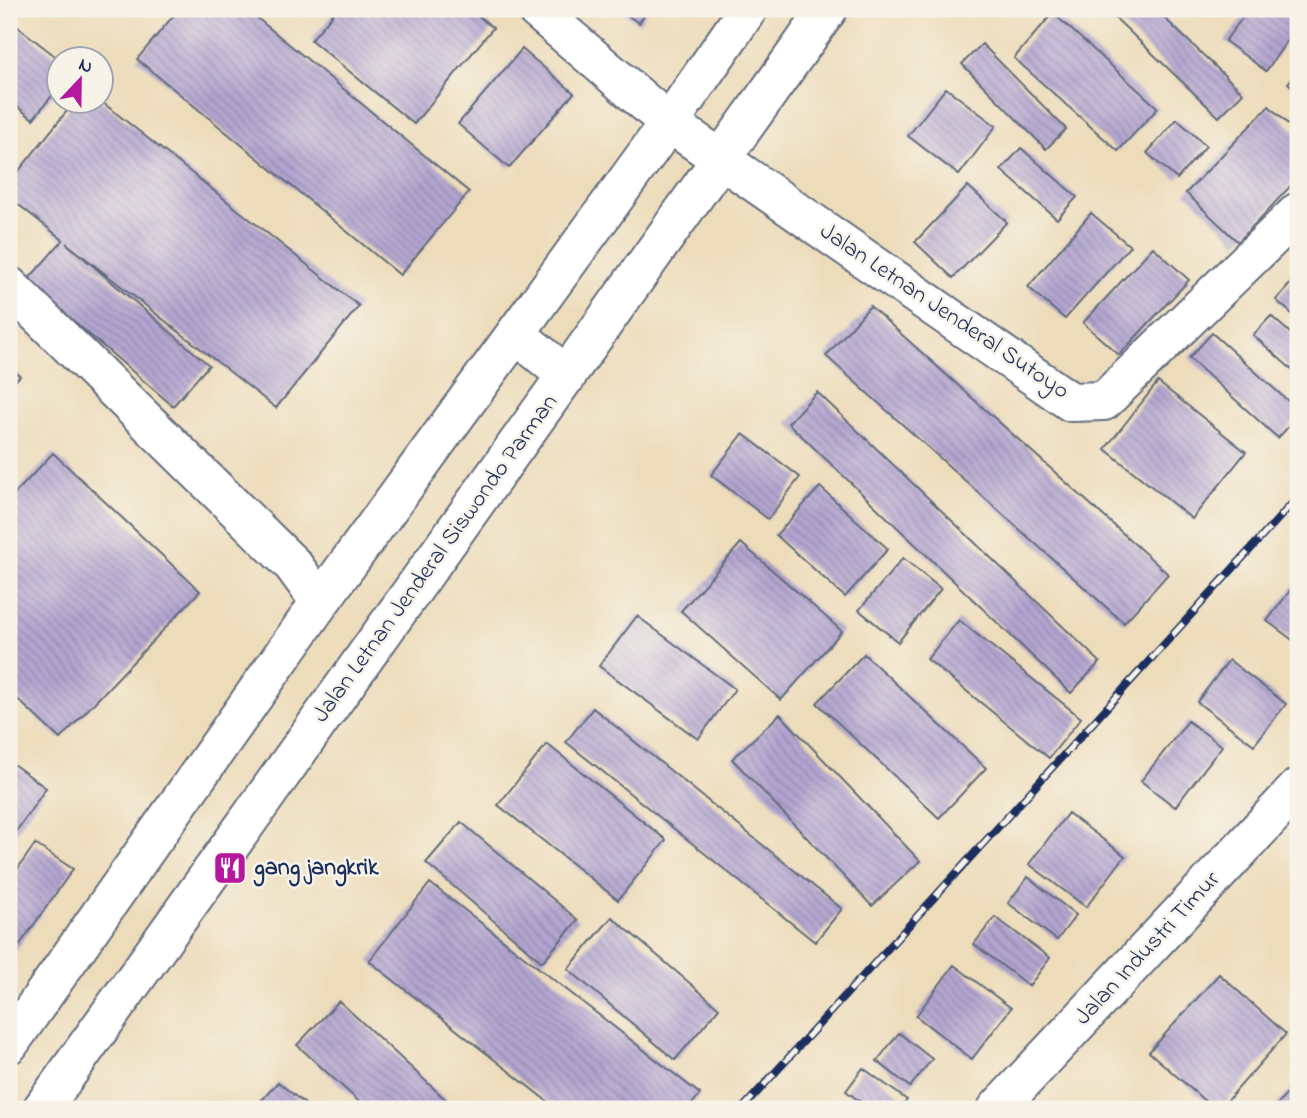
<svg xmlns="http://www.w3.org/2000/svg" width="1307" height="1118" viewBox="0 0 1307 1118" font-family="'Indie Flower',sans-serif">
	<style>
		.building { fill: url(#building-back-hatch) }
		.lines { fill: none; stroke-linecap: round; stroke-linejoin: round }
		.minor-casing { stroke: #646c7e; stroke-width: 42 }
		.major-casing { stroke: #646c7e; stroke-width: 42 }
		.minor { stroke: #fff; stroke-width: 38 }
		.major { stroke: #fff; stroke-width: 38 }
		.rail-casing { stroke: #1b2f5e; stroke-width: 8 }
		.rail { stroke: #f7f3e8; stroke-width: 5; stroke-dasharray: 16; stroke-linecap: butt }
		.labels { text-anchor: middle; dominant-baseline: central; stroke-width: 5; stroke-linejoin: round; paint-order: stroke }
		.street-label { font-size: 24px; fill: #1b2f5e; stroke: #f7f3e8 }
		.poi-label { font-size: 24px; font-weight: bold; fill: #1b2f5e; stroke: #f7f3e8; text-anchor: start }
	</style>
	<defs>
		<pattern id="building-back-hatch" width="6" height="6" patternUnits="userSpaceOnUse" patternTransform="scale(1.75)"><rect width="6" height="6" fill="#b3a5d0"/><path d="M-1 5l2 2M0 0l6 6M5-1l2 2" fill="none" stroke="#9187ac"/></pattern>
	</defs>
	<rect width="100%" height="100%" fill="#f7f3e8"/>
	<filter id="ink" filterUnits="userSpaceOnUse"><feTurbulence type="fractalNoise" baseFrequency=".0143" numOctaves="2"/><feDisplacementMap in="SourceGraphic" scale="14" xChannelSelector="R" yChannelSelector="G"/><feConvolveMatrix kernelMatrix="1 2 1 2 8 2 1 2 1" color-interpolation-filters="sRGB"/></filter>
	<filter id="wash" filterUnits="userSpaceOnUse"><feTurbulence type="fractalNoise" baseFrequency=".00686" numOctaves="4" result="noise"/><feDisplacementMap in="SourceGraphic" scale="28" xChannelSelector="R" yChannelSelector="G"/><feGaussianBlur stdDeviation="1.57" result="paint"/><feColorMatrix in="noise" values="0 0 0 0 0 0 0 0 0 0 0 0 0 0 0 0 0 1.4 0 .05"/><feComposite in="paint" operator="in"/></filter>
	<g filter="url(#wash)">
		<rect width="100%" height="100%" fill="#eddcba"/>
		<g id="blocks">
			<!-- building -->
			<path class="building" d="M179,9H246L469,192L400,275L137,59Z
				M337,9H470L493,28L414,124L311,40Z
				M618,9H648L639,23Z
				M1106,9H1155L1243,93L1219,117Z
				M1249,9H1277L1298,25L1266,71L1225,41Z
				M1053,13L1158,108L1118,151L1014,58Z
				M9,20L60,60V86L33,119L9,100Z
				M982,44L1066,129L1046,149L962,64Z
				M522,49L574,93L509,168L458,124Z
				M1298,72V92L1288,83Z
				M946,88L996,126L959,175L908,136Z
				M74,102H102L359,306L276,408L66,243L209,365L173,406L27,281L63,240L9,197V183Z
				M1269,106L1298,134V178L1238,242L1186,193Z
				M1177,119L1206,146L1177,179L1147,153Z
				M1021,148L1077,197L1057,219L1001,170Z
				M968,186L1007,222L953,278L915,242Z
				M1091,213L1130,246L1065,319L1028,287Z
				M1153,247L1189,280L1119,355L1083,323Z
				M1298,275V319L1276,300Z
				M870,306L1168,574L1124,623L826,356Z
				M1271,316L1298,340V375L1253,335Z
				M1212,333L1298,410V416L1278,438L1189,358Z
				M9,366L20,376L9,387Z
				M1158,382L1246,452L1192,519L1105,449Z
				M817,392L1100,662L1071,693L788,423Z
				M743,434L800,477L768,519L711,475Z
				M53,453L200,591L60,739L9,691V500Z
				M820,487L888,549L845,597L776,535Z
				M741,543L842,631L781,700L681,611Z
				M903,558L941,589L898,642L859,610Z
				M1298,580V644L1267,621Z
				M637,616L735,689L698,739L599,666Z
				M959,620L1081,718L1049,758L927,659Z
				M864,654L986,768L939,818L817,703Z
				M1229,660L1286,704L1254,745L1197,702Z
				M593,708L842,909L815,942L566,742Z
				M780,714L920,861L872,906L732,759Z
				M1188,721L1222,746L1175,807L1141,781Z
				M547,744L666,840L618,900L498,805Z
				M9,761L46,788L13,836L9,833Z
				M1068,813L1125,856L1086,907L1029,864Z
				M461,822L578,920L542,962L426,863Z
				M35,844L73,869L9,960V881Z
				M1028,877L1076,915L1057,940L1008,903Z
				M430,883L700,1094L688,1109H557L369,961Z
				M612,917L719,1008L675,1060L568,969Z
				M995,917L1050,958L1029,986L974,944Z
				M954,965L1011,1008L972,1059L916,1016Z
				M1219,974L1286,1034L1220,1109H1214L1149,1052Z
				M339,1001L456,1109H367L297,1045Z
				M899,1033L932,1059L910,1087L877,1061Z
				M863,1068L907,1100L900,1109H870L846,1091Z
				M278,1082L311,1109H254Z
				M1298,1082V1109H1273Z"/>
		</g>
	</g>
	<g filter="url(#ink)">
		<use href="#blocks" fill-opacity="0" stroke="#646c7e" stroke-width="2"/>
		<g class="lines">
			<defs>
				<path id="minor" d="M536,9L669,123L1071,402L1104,401L1298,212
					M9,286L293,565L320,602
					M997,1109L1298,788"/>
				<path id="major" d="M516,334L567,376
					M9,1044L320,602L669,123L748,9
					M42,1109L828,9"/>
			</defs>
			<!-- minor casing -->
			<use href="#minor" class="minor-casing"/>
			<!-- major casing -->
			<use href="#major" class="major-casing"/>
			<!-- minor -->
			<use href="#minor" class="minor"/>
			<!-- major -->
			<use href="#major" class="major"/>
			<defs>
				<path id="rail" d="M742,1109L1298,497"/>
			</defs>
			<!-- rail casing -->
			<use href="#rail" class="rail-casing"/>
			<!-- rail -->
			<use href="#rail" class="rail"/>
		</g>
	</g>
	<!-- icons -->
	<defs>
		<symbol id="restaurant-square" viewBox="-11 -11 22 22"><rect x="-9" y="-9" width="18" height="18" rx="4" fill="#b5179e" stroke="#f7f3e8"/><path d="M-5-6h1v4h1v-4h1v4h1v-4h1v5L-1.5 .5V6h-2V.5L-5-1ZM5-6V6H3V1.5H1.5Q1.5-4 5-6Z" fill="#fff"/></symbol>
	</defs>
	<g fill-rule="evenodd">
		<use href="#restaurant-square" x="211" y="849" width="38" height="38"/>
	</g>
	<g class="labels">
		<!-- street labels -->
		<g class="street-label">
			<text transform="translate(944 312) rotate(34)">Jalan Letnan Jenderal Sutoyo</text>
			<text transform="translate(436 559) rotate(-54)">Jalan Letnan Jenderal Siswondo Parman</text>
			<text transform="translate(1148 949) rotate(-47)">Jalan Industri Timur</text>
		</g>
		<!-- poi labels -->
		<g class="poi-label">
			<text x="254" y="868">gang jangkrik</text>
		</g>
	</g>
	<!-- margin -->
	<rect width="1307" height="1118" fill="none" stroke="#f7f3e8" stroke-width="35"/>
	<!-- north arrow -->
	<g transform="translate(80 80) rotate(22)"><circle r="33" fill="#f7f3e8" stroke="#9fa5b1" stroke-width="2"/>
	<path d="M0-5L12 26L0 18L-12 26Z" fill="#b5179e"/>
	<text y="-10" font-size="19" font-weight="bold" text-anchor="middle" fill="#1b2f5e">N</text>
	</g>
</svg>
